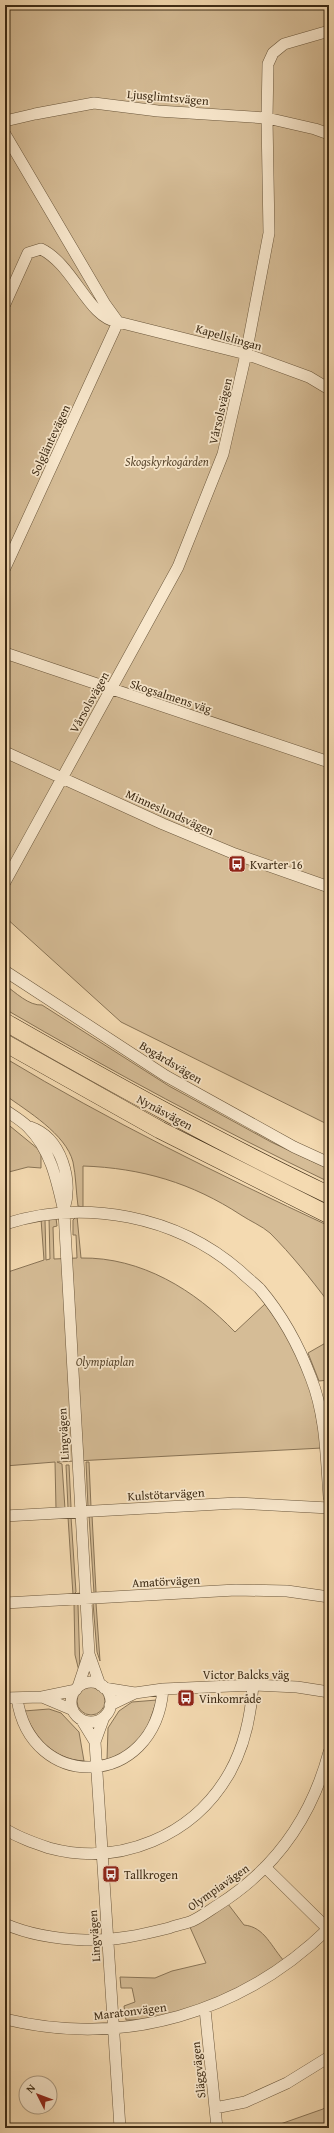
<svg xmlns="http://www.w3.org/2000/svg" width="334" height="2133" viewBox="0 0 334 2133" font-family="'Gentium Book Plus',serif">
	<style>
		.green { fill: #d5bc96; stroke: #897456 }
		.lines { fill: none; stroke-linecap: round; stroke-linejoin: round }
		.minor-casing { stroke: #6b573c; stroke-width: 12 }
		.highway-casing { stroke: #3d2b15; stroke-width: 18 }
		.minor { stroke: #f8e7cc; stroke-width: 11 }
		.highway { stroke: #f4dab1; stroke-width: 17 }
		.labels { text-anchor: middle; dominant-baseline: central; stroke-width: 3.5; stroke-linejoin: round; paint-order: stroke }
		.street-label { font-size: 12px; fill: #3d2b15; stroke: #f8e7cc }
		.park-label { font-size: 12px; font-style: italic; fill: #5b482f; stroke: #f8e7cc }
		.poi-label { font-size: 12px; fill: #3d2b15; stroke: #f8e7cc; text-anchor: start }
	</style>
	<rect width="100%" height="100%" fill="#f4dab1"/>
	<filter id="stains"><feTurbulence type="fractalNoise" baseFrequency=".005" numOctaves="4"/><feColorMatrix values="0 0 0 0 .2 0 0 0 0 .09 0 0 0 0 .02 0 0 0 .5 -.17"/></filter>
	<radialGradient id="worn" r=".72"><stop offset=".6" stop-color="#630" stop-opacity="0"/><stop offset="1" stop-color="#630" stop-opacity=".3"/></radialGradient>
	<!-- green -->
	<path class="green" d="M5,5H329V1125L121,1022L5,917Z
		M5,985C15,992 29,1006 42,1005L169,1086L271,1142L329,1169V1182C219,1129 111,1071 5,1009Z
		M5,1058C109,1121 218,1174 329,1226V1303C311,1279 291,1254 270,1233C262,1226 250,1221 241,1215C192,1183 142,1168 83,1166V1207L78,1206C76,1192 76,1176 73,1162C66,1134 27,1111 5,1095Z
		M5,1122L38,1149L41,1155V1168L28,1167L5,1173Z
		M77,1216L81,1258C141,1257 195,1290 235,1332L265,1304L287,1335L311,1388L322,1448L57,1462L62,1464L65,1509H56L55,1462L5,1466V1273L44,1260L41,1219L45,1220L46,1260L50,1259L49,1218H56L57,1226L53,1227L54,1259L77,1258L76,1235H73V1220Z
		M329,1341V1380L319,1381L308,1353Z
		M86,1462H89L91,1507H88Z
		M66,1465H69L71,1507L68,1508Z
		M89,1515H92L96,1592L94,1593Z
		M68,1517H71L76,1592L73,1595Z
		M74,1603L78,1605L80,1670L79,1671L75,1655Z
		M93,1603H96L100,1661L97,1652Z
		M77 1701a14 14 0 1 1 28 0a14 14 0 1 1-28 0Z
		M157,1700L145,1734L123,1753L107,1760L108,1728L119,1711L132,1702Z
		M49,1709L61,1713L79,1732L84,1761C53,1759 35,1738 24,1711Z
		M228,1904L244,1925C265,1927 271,1947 285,1962C237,1989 183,2021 126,2020L124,2006L135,2002L132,1988H121L120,1977L155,1978L172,1971L206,1963L189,1925Z
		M329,2104V2128H269L323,2109Z"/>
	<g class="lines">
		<defs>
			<path id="minor" d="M5,121L35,114L94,103L158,111L267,118L315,129L329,134
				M5,134L105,304L118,322L246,354L309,377L329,389
				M5,304L28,253L41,249C74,265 88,318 118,322L5,568
				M5,653L329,762
				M5,752L163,824L235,854L329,887
				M5,882L178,567L223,454L246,354L269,233L267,118L268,64L273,53L284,44L329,31
				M5,971L166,1076L294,1147L329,1163
				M5,1110C12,1115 21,1120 28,1127C51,1150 57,1181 64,1212L89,1654L100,1685
				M30,1127C62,1138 73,1180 64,1210
				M5,1224C85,1198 177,1216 240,1271C246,1277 254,1283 260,1289C282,1315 299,1346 311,1378C326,1416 326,1457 329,1497
				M5,1516L237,1503L329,1508
				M5,1603L236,1590L287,1591L329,1597
				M71 1702a20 20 0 1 1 40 0a20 20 0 1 1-40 0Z
				M78,1687L89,1654
				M104,1688L135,1693L163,1689L253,1685L297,1687L329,1692
				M42,1697L73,1710
				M5,1698L42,1697L76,1690
				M17,1698C30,1793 155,1790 163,1689
				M110,1705L135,1693
				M104,1717L95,1742L120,2128
				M81,1719L95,1742
				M5,1829C19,1838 34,1843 49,1848C120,1867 194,1836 230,1772C245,1745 251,1715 253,1685
				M265,1867L328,1929
				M5,1924C30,1935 58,1939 85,1940C114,1941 141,1935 169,1928C176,1925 185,1924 192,1921C201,1917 210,1910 218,1905C275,1869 312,1816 329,1752
				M205,2009L217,2128
				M5,2019C124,2048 242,2013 329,1928
				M215,2108L245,2102L287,2083L329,2057"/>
			<path id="highway" d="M5,1022C112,1083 218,1142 329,1195
				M5,1043L160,1130L329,1215"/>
		</defs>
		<!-- minor casing -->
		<use href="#minor" class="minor-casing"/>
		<!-- highway casing -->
		<use href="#highway" class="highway-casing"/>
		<!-- minor -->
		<use href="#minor" class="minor"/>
		<!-- highway -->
		<use href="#highway" class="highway"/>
	</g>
	<!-- icons -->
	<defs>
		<symbol id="bus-square" viewBox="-11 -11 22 22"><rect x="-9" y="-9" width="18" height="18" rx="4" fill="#8f2418" stroke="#f8e7cc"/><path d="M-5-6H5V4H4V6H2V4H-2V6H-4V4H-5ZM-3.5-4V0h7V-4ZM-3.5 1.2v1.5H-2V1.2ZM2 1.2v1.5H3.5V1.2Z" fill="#fff"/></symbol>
	</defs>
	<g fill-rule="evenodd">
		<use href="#bus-square" x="227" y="854" width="20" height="20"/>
		<use href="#bus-square" x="176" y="1688" width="20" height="20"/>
		<use href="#bus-square" x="101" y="1864" width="20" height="20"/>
	</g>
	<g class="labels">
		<!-- street labels -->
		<g class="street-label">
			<text transform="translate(168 97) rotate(5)">Ljusglimtsvägen</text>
			<text transform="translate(229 337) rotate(16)">Kapellslingan</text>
			<text transform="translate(220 411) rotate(-77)">Vårsolsvägen</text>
			<text transform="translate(50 440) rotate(-65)">Solgläntevägen</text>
			<text transform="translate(171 696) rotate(18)">Skogsalmens väg</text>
			<text transform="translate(89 702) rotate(-61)">Vårsolsvägen</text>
			<text transform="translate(170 812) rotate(24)">Minneslundsvägen</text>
			<text transform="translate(171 1062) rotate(31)">Bogårdsvägen</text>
			<text transform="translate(165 1112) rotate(28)">Nynäsvägen</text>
			<text transform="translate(63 1434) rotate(-93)">Lingvägen</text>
			<text transform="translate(166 1494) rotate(-3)">Kulstötarvägen</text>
			<text transform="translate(166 1581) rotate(-3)">Amatörvägen</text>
			<text x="246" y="1674">Victor Balcks väg</text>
			<text transform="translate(218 1887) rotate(-35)">Olympiavägen</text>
			<text transform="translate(94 1936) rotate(-94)">Lingvägen</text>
			<text transform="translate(130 2011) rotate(-7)">Maratonvägen</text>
			<text transform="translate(198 2070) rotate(-96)">Släggvägen</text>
		</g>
		<!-- park labels -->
		<g class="park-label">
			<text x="167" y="461">Skogskyrkogården</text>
			<text x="105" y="1361">Olympiaplan</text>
		</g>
		<!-- poi labels -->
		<g class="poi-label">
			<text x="250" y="864">Kvarter 16</text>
			<text x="199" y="1698">Vinkområde</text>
			<text x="124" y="1874">Tallkrogen</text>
		</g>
	</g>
	<!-- margin -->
	<rect width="334" height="2133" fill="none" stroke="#f4dab1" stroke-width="20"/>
	<rect x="6" y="6" width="322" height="2121" fill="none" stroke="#3d2b15" stroke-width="2"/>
	<rect x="10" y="10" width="314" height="2113" fill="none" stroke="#3d2b15"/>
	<!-- north arrow -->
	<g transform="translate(38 2095) rotate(312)"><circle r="19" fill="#f8e7cc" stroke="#ad9c83"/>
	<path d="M0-3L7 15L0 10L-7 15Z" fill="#8f2418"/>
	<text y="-6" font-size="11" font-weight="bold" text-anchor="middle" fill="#3d2b15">N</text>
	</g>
	<rect width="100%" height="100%" filter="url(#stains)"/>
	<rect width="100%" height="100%" fill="url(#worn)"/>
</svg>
